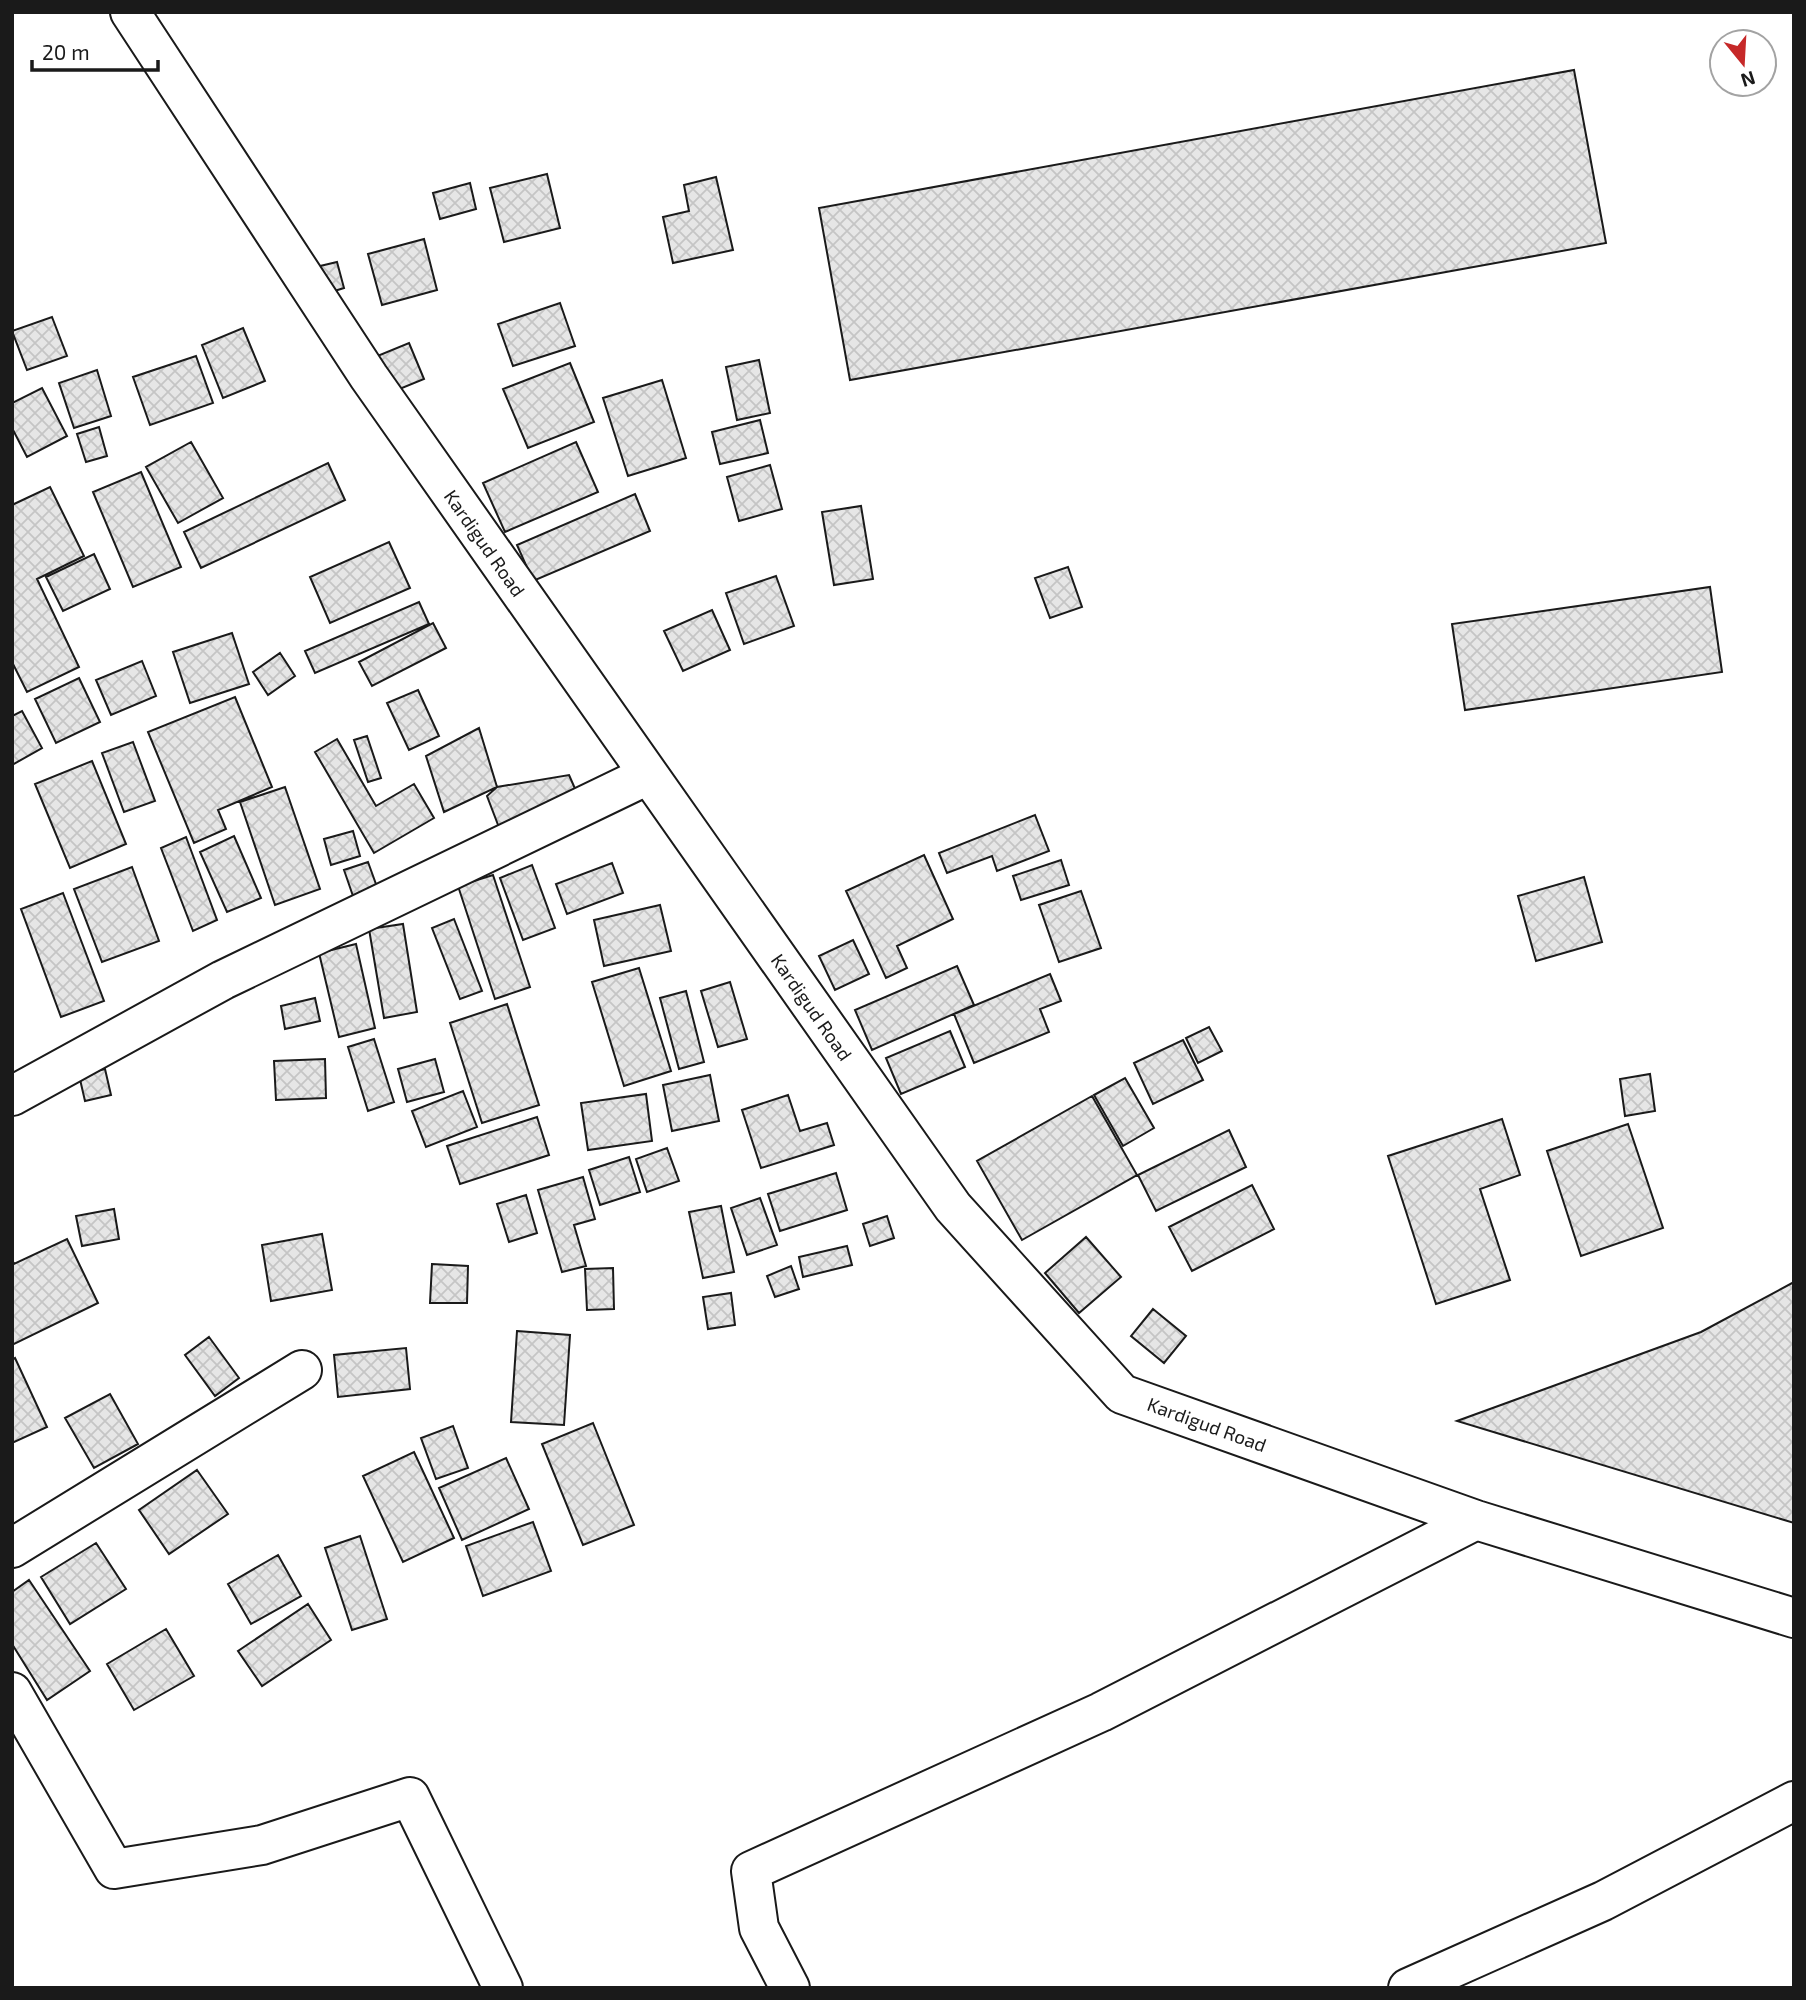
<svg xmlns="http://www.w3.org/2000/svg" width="1806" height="2000" viewBox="0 0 1806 2000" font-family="'Exo 2',sans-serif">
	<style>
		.building { fill: url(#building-cross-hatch); stroke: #1a1a1a; stroke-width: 2 }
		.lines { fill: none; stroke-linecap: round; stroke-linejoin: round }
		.minor-casing { stroke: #1a1a1a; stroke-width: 42 }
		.minor { stroke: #fff; stroke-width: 38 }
		.labels { text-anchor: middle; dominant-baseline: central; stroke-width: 5; stroke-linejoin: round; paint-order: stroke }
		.street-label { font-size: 19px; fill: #1a1a1a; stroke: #fff }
	</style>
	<defs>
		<pattern id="building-cross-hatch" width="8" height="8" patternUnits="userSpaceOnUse" patternTransform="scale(1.75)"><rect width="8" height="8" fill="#e6e6e6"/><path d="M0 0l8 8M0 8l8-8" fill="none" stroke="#c5c5c5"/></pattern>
	</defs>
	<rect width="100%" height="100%" fill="#fff"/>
	<!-- building -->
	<path class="building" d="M1574,70L1606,243L850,380L819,208Z
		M547,174L560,228L504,242L490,188Z
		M716,177L733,250L673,263L663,217L689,211L684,185Z
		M470,183L476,209L440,219L433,193Z
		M424,239L437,290L382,305L368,254Z
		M337,262L344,288L328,293L320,266Z
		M560,303L575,346L513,366L498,324Z
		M52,317L67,356L27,370L12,331Z
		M243,328L265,381L223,398L202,345Z
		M409,343L424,379L385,395L370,359Z
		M196,356L213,403L150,425L133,377Z
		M759,360L770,413L737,420L726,367Z
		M570,363L594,422L528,448L503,389Z
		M97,370L111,416L74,428L59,383Z
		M662,380L686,458L628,476L603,398Z
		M42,388L67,436L27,457L12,428V403Z
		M760,420L768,453L720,464L712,432Z
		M99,427L107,456L86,462L77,434Z
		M191,442L223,498L178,523L146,467Z
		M576,442L598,492L505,532L483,483Z
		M328,463L345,500L201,568L184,532Z
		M770,465L782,509L739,521L727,477Z
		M141,472L181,567L133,587L93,492Z
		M50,487L84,556L37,579L79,667L27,692L12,662V505Z
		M635,494L650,531L533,581L517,545Z
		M861,506L873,579L834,585L822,512Z
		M389,542L410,588L330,623L310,577Z
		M94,554L110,589L63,611L46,577Z
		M1068,567L1082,607L1050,618L1035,578Z
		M776,576L794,626L744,644L726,593Z
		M1710,587L1722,672L1465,710L1452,624Z
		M419,602L429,624L315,673L305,651Z
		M712,610L730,650L683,671L664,631Z
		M433,623L446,648L372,686L359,662Z
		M232,633L249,684L190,703L173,652Z
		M280,653L295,676L268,695L253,672Z
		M142,661L156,696L111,715L96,680Z
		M79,678L100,722L56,743L35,699Z
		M418,690L439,736L409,750L387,703Z
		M235,697L272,787L218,810L226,829L194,843L148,732Z
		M22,711L42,748L12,765V716Z
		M479,728L497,787L444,812L426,756Z
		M367,736L381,778L368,782L354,740Z
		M337,739L376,806L414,784L434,818L374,853L315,752Z
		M133,742L155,801L124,812L102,753Z
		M92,761L126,844L70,868L35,784Z
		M569,775L580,800L500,830L487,796L497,787Z
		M285,787L320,889L275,905L240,802Z
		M1035,815L1049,851L997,871L992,856L947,873L939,853Z
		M353,831L360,856L331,865L324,839Z
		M234,836L261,898L227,912L200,852Z
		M186,837L217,920L193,931L161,848Z
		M924,855L953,919L897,946L907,968L886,978L846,891Z
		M1061,860L1069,885L1021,900L1013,876Z
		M368,862L377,887L353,896L344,870Z
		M612,863L623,893L567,914L556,884Z
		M532,865L555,928L523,940L500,878Z
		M132,867L159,941L102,962L74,889Z
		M493,875L530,987L495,999L458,886Z
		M1584,877L1602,942L1536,961L1518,896Z
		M1081,891L1101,948L1059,962L1039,905Z
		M63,893L104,1001L61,1017L21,909Z
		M660,905L671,951L604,966L594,920Z
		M454,919L482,991L460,999L432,928Z
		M403,924L417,1012L384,1018L369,929Z
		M853,940L869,974L835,990L819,956Z
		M356,944L375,1028L339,1037L319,953Z
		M957,966L974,1005L872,1050L855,1010Z
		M639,968L671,1071L624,1086L592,982Z
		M1050,974L1061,1001L1040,1009L1049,1032L974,1063L954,1014Z
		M730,982L747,1039L718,1047L701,991Z
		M686,991L704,1062L679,1069L660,998Z
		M315,998L320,1021L285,1029L281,1006Z
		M507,1004L539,1105L482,1123L450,1023Z
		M1209,1027L1222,1051L1198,1063L1186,1038Z
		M950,1031L965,1067L901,1094L886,1058Z
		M374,1039L394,1102L368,1111L348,1047Z
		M1183,1040L1203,1080L1153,1104L1134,1063Z
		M325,1059L326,1098L276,1100L274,1061Z
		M435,1059L444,1092L407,1102L398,1069Z
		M105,1069L111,1095L85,1101L79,1075Z
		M1650,1074L1655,1111L1625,1116L1620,1079Z
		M710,1075L719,1121L672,1131L663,1085Z
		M1125,1078L1154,1128L1123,1146L1094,1095Z
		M463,1091L477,1127L426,1147L412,1111Z
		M646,1094L652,1141L588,1150L581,1103Z
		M788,1095L800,1131L827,1123L834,1145L761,1168L742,1110Z
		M1092,1096L1137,1175L1022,1240L977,1161Z
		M537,1117L549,1155L460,1184L447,1146Z
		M1502,1119L1520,1175L1480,1189L1510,1280L1436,1304L1388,1156Z
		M1628,1124L1663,1228L1581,1256L1547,1151Z
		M1229,1130L1246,1167L1156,1211L1138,1175Z
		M667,1148L679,1181L647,1192L636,1159Z
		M629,1157L640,1192L600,1205L589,1170Z
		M836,1173L847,1210L780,1231L768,1194Z
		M583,1177L595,1219L574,1225L586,1266L562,1272L538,1190Z
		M1252,1185L1274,1229L1192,1271L1169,1227Z
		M526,1195L537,1233L509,1242L497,1204Z
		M760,1198L777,1245L747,1255L731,1208Z
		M721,1206L734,1272L703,1278L689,1212Z
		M114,1209L119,1239L82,1246L76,1216Z
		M887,1216L894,1238L870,1246L863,1224Z
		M322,1234L332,1290L271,1301L262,1245Z
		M1086,1237L1121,1277L1079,1313L1045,1273Z
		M67,1239L98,1303L12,1345V1259L14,1264Z
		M847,1246L852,1265L803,1277L799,1257Z
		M432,1264L468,1266L467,1303H430Z
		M791,1266L799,1289L775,1297L767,1276Z
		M613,1268L614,1309L587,1310L585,1269Z
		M1794,1282V1523L1457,1421L1701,1332Z
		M731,1293L735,1325L708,1329L703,1297Z
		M1153,1309L1186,1336L1164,1363L1131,1336Z
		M517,1331L570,1335L564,1425L511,1422Z
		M209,1337L239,1378L215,1396L185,1355Z
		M406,1348L410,1389L338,1397L334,1355Z
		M15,1358L47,1427L12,1443V1360Z
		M110,1394L138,1444L94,1468L65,1418Z
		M593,1423L634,1525L583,1545L542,1444Z
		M453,1426L468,1468L436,1479L421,1438Z
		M414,1452L454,1538L403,1562L363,1476Z
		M506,1458L529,1509L462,1540L439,1488Z
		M197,1470L228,1514L169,1554L139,1510Z
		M533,1522L551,1571L483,1596L466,1546Z
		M360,1536L387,1619L352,1630L325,1548Z
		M96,1543L126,1589L70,1624L41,1577Z
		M278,1555L301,1596L251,1624L228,1584Z
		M29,1580L90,1671L47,1700L12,1644V1592Z
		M308,1604L331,1640L262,1686L238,1651Z
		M166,1629L194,1676L134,1710L107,1664Z"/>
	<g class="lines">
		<defs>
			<path id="minor" d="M130,12L369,377L953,1207L1122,1394L1476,1520L1794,1618
				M12,1096L223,980L648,775
				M12,1548L302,1370
				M12,1692L114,1869L262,1845L410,1797L503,1988
				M790,1988L759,1928L751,1871L1101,1712L1476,1520
				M1408,1988L1603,1901L1794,1801"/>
		</defs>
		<!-- minor casing -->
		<use href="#minor" class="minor-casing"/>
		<!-- minor -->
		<use href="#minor" class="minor"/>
	</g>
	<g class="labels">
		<!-- street labels -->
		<g class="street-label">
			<text transform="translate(485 543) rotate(55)">Kardigud Road</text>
			<text transform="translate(812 1007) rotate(55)">Kardigud Road</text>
			<text transform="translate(1207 1424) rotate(20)">Kardigud Road</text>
		</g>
	</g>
	<!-- border -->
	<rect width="1806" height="2000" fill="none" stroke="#1a1a1a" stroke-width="28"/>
	<!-- north arrow -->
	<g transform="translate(1743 63) rotate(162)"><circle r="33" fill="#ffffff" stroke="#a3a3a3" stroke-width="2"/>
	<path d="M0-5L12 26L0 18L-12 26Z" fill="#c62828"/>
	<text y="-10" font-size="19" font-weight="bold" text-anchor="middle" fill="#1a1a1a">N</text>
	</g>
	<!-- scale -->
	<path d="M32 60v10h126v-10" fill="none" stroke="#1a1a1a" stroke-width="3.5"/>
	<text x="42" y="60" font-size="21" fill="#1a1a1a" stroke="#ffffff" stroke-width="5" paint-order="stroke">20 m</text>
</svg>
